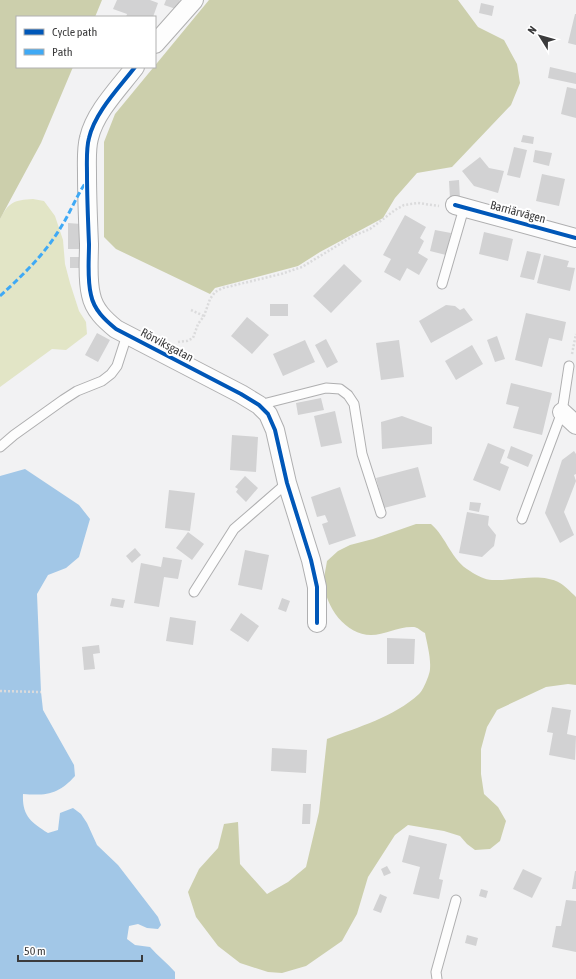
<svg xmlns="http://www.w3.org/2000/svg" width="576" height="979" viewBox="0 0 576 979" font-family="'Asap Condensed',sans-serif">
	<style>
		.green { fill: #e2e5c6 }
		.forest { fill: #cccfac }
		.water { fill: #a2c7e7 }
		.building { fill: #d2d2d3 }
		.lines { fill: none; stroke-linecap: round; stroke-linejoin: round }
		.lane-casing { stroke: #afafb0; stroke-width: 11 }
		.street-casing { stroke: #afafb0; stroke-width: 20 }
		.path { stroke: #dbdbdc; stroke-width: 2.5; stroke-dasharray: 2 2; stroke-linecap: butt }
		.lane { stroke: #fdfdfd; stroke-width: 9 }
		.street { stroke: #fdfdfd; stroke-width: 18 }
		.quiet { stroke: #3fa9f5; stroke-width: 3; stroke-dasharray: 6 3; stroke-linecap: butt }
		.cycleway-casing { stroke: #fff; stroke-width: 6 }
		.cycleway { stroke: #0057b8; stroke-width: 4 }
		.labels { text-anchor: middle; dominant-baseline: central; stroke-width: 4; stroke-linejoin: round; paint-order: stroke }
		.street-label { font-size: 12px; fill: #3b3b3c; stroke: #fff }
	</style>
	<rect width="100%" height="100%" fill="#f2f2f3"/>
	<!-- green -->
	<path class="green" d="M33,199L44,201L55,216L63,240L65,264L70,283L79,311L86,322L87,334L66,350L52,349L0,387V219C9,202 14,200 33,199Z"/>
	<!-- forest -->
	<path class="forest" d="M0,0H102L95,17H17V67H73L41,143L0,219Z
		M209,0H458L478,27L504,40L517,64L520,83L511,105L452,167L417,173L395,198L383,218L320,252L298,266L215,288L210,294L116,249L104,237V142L115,114Z
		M416,524H431C447,538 451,560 470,571C475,575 486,580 492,580C512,581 541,572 560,583C565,586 571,592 576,597V685L568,684L546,687L497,710L487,727L481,749V774L484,794L498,807L506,821L500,841L490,849L475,850L467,844L460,836L444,831L408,825L395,835L368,877L357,914L342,941L306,966L282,973L268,972L240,963L218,946L196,917L188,892L199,869L218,848L224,824L238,822L240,864L267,894L288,882L306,867L319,812L327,739C358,727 394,717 419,694C423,691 430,674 430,669C431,657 427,644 425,633C421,631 417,627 414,627C399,626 385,635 371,635C346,635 325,607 324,582C324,575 326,568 327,561L338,551L350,545L373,539Z"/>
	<!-- water -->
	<path class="water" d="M25,469L79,505L90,519L79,557L66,568L48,575L37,594L41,692L43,710L74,765L75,776C59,794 47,796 23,794C22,816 31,822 48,833L58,830L60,813L73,808L81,814L87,823L97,845L118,865L158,917L161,925L158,929L147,928L138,924L129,926L127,939L135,945L150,947C158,956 167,963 175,972V979H0V476Z"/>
	<!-- building -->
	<path class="building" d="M117,0H150L158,3L153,17H126L127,14L113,9Z
		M166,0H180L176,9L164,5Z
		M481,3L494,6L492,16L479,13Z
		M575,14H576V45L568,43Z
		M550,67L576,73V84L548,78Z
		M567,87L576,89V118L561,114Z
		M523,135L534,137L533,144L521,142Z
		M514,147L527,150L520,178L507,175Z
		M535,150L552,153L549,166L533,162Z
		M480,157L489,168L504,171L498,193L474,186L462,171Z
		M542,174L565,179L559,206L536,201Z
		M459,180L460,199H450L449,181Z
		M405,215L426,227L420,238L424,241L418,253L428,259L419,275L407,268L400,281L384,272L391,259L383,255Z
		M68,223L81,224L80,249H68Z
		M435,230L451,233L446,255L430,251Z
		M484,232L513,239L508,261L479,254Z
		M527,251L541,254L534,280L520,277Z
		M544,255L569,261L567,267L575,268L570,291L537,283Z
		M70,257H79V268H70Z
		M344,264L362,281L331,313L313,296Z
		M270,304H288V316H270Z
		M446,305L455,306L460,310L464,308L473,320L431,343L419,321Z
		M526,313L566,322L562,341L549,338L542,367L515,360Z
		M247,317L269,335L252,354L231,336Z
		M97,333L110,340L98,362L85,355Z
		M497,336L505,359L495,362L487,340Z
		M326,339L338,362L327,368L315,345Z
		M305,340L315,362L283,376L273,354Z
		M399,340L404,377L381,380L376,343Z
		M472,345L483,364L456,380L445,361Z
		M511,383L552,393L542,435L513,428L519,407L506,404Z
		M321,398L324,410L298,415L296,403Z
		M335,411L342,443L321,447L314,416Z
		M402,416L432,427V444L382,449L381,422Z
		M232,435L258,437L256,472L230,470Z
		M488,443L505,450L500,463L509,467L500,491L473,480Z
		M511,446L533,455L528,467L507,458Z
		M574,451L576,454V474L574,475L576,481L564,512L574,535L560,543L545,513L562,460Z
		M418,467L426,497L384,508L376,478Z
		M245,476L258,488L246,502L236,492L238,489L235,487Z
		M340,487L356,536L329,545L322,524L328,522L325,515L317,517L311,497Z
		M169,490L195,493L190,531L165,528Z
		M470,502L481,503L479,512L469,510Z
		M467,512L489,516L488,525L496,535L494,546L482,557L459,553Z
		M188,532L204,544L192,560L176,548Z
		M135,548L141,555L132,563L126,556Z
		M245,550L269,555L262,590L238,585Z
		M163,557L182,560L178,579L164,577L159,607L134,603L141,563L161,567Z
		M112,598L125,600L123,608L110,606Z
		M282,598L290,601L286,612L278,609Z
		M241,613L259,626L248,642L230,630Z
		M170,617L196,621L193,645L166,641Z
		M387,638L415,639L414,664H387Z
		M99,645L100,653L93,654L95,669L84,670L82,647Z
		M552,707L571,710L567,734L576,736L575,760L549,755L553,733L547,732Z
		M272,748L307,750L306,773L271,771Z
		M303,804H311L310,824H302Z
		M409,835L447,844L439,879L443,880L439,899L413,894L420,867L402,862Z
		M387,866L391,873L384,876L381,869Z
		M523,869L542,878L532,898L513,889Z
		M575,871H576V889H572Z
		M481,889L488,891L486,898L479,896Z
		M380,894L387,897L381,913L373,910Z
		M566,900L576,901V952L552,947L556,926H561Z
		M467,935L478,938L476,946L465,943Z"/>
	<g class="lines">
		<defs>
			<path id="lane" d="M442,284L464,208
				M259,405L326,388L340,389L348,395L354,404L362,454L381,513
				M0,447L14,435L63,400L77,391L102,381L111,374L117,366L127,335
				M522,519L562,412L569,366
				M194,592L234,529L287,483
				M437,979L436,972L456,900"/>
			<path id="street" d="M155,44L194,0
				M135,67C119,88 95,112 89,138C86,149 87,162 87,174C87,197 88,221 89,244C89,260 87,279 91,295C94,310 105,320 116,329L241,394L259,405L268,414L275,430L287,483L311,560L317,587V623
				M455,205L576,238
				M562,412L576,425"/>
		</defs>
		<!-- lane casing -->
		<use href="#lane" class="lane-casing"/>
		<!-- street casing -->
		<use href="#street" class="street-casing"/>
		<!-- path -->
		<path class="path" d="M191,310L204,316
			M178,342L187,341L193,338L198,324L204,316L210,299L215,292L223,288L281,274L302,267L353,236L370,229L395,210L404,205L418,203L439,206
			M572,354L576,334
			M0,691L41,692"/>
		<!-- lane -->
		<use href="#lane" class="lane"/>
		<!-- street -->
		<use href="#street" class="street"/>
		<!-- quiet -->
		<path class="quiet" d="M0,296C23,275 45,254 61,227C70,213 76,197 86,182"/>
		<defs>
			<path id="cycleway" d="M135,67C119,88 95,112 89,138C86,149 87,162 87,174C87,197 88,221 89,244C89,260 87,279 91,295C94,310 105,320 116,329L241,394L259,405L268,414L275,430L287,483L311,560L317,587V623
				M455,205L576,238"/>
		</defs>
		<!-- cycleway casing -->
		<use href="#cycleway" class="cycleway-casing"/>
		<!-- cycleway -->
		<use href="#cycleway" class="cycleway"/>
	</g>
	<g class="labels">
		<!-- street labels -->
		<g class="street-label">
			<text transform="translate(518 212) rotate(15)">Barriärvägen</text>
			<text transform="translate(167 345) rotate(28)">Rörviksgatan</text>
		</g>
	</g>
	<!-- legend -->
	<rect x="16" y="16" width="140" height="52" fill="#ffffff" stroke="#b1b1b1"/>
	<rect x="24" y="29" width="20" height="6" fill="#0057b8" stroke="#b1b1b1"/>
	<text x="52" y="36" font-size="12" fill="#3b3b3c">Cycle path</text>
	<rect x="24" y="49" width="20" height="6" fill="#3fa9f5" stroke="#b1b1b1"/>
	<text x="52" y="56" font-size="12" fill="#3b3b3c">Path</text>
	<!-- north arrow -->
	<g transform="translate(540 36) rotate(307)" stroke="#ffffff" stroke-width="3" paint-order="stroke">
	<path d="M0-3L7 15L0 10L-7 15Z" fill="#3b3b3c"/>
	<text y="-6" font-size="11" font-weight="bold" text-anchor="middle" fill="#3b3b3c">N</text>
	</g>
	<!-- scale -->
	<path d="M18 955v6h124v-6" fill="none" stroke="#3b3b3c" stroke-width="2"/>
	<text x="24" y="955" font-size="12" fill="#3b3b3c" stroke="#ffffff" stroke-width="3" paint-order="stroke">50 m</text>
</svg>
